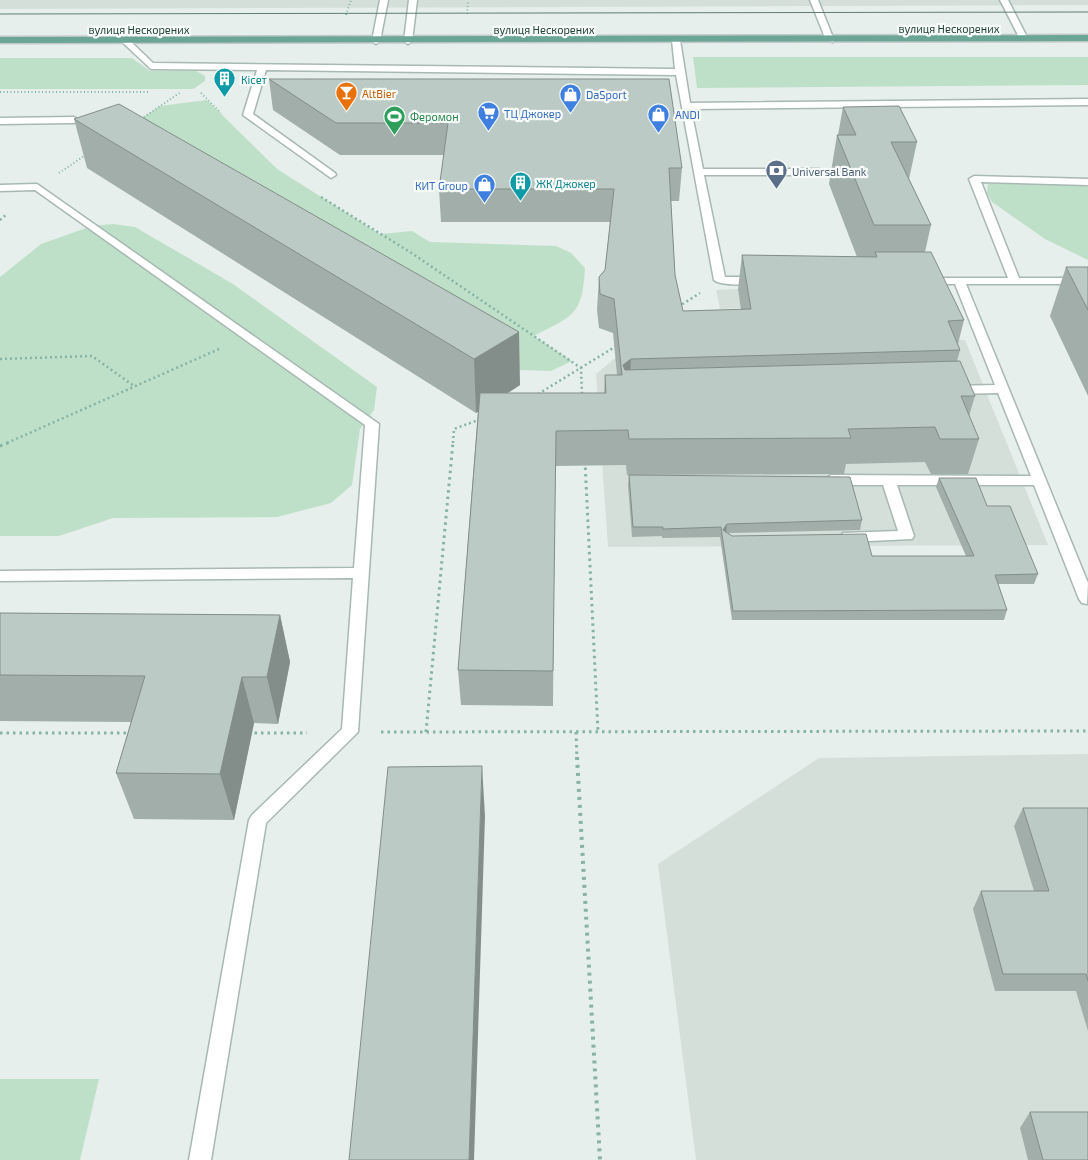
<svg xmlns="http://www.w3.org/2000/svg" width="1088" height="1160" viewBox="0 0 1088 1160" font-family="'Exo 2',sans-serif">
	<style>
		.built { fill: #d4dfda }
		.green { fill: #bfe0c8 }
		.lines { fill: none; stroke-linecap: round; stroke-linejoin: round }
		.minor-casing { stroke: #a8b8b2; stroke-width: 3 }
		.major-casing { stroke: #c2cac8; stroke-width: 3 }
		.path-far3 { stroke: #86b3a5; stroke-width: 2; stroke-dasharray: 1 2.5; stroke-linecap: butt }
		.path-far2 { stroke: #86b3a5; stroke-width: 2.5; stroke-dasharray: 2 3; stroke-linecap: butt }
		.path-far1 { stroke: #86b3a5; stroke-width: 3; stroke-dasharray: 2.5 4; stroke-linecap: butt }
		.path { stroke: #86b3a5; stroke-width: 4; stroke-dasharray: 3 5; stroke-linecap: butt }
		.minor { fill: #fff; fill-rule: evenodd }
		.major { fill: #6aa596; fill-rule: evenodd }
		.tram { stroke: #5f7d75; stroke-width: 1 }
		.wall { fill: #a1aea9 }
		.shaded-wall { fill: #838d89 }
		.building { fill: #bbcac4; stroke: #838d89 }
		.labels { text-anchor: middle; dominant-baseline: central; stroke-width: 4.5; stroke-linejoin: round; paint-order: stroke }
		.far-street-label { font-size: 11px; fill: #24423a; stroke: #f7fbf9 }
		.far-culture-label { font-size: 11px; fill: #0d838f; stroke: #f7fbf9; text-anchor: start }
		.far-food-label { font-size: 11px; fill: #c56008; stroke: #f7fbf9; text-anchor: start }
		.far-shop-label { font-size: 11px; fill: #366cbe; stroke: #f7fbf9; text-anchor: start }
		.far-leisure-label { font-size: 11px; fill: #27864d; stroke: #f7fbf9; text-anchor: start }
		.far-service-label { font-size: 11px; fill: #4e5e75; stroke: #f7fbf9; text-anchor: start }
	</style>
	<rect width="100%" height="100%" fill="#e6efeb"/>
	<!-- built -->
	<path class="built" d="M0,0H1088V5L0,9Z
		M738,289L741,308L720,309L716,290Z
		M637,340H965L1048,545L608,547L596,374Z
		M1088,754V1160H696L658,864L819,758Z"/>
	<!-- green -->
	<path class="green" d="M693,57H1088V85L697,88Z
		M0,58H132L150,71H196L205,76V81L193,89H0Z
		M207,100L277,169L380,234L412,231L430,242L556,246L571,253L585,268C582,316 574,315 534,336L572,361L551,371L520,370L229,195L114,137L160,106Z
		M1067,181L1088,187V260L1045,239L992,202L987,193L988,184Z
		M113,224L135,227L233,284L377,387L374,410L360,429L352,485L331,503L277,517L113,518L59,536H0V277L41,244L92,226Z
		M0,1079H99L80,1160H0Z"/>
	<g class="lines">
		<defs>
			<path id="minor" d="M380,0H388L380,41L376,44L372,41Z
				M409,0H417L412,41L408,44L404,41Z
				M810,0H818L834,40L833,42L826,40Z
				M1000,0H1008L1028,39L1027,41L1020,39Z
				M676,37L680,40L690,103L1088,99V105L691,109L703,169H819L824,172L819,175H704L725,277H758L764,280C758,286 720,286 714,280L676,75L266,70L253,114L335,173L336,175L331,178L243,115L257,70L151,69L120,40L127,38L153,63L675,69L672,40Z
				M0,118L74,117L79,120L74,123L0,124Z
				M974,176L1088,179V185L981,182L1019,278H1088V284H966L1088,583L1087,604L1082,603L1079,599L1034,485H897L914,536L912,539L848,542L841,537L843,533L898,531L883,485H831L824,480L831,475L1031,476L998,393L952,394L946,390L952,386L995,385L955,284H926L920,281L926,278H1008L969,179Z
				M37,184L379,424L358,732L266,823L211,1160H189L249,820L252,815L342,729L353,578L0,581V571L354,568L365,425L35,190L0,191V185Z"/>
			<path id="major" d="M1088,35V41L0,43V37Z"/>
		</defs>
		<!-- minor casing -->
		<use href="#minor" class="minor-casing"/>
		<!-- major casing -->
		<use href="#major" class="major-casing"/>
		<!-- path-far3 -->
		<path class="path-far3" d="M467,14L468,0
			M346,15L351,0
			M0,92H150
			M201,93L221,113
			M141,119L181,92
			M59,173L87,154"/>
		<!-- path-far2 -->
		<path class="path-far2" d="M321,197L410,252L581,368L582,395
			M0,220L7,214
			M678,307L700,293
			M0,359L92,356L134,386
			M538,394L618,345
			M7,443L219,349
			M453,443L454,429L481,419"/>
		<!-- path-far1 -->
		<path class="path-far1" d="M0,446L10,442
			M585,461L598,732
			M381,732L1088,731
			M426,732L453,442
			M576,732L577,759
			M0,733H132
			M248,733H307"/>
		<!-- path -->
		<path class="path" d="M577,757L600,1160"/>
		<!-- minor -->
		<use href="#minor" class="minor"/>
		<!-- major -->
		<use href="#major" class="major"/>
		<!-- tram -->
		<path class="tram" d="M0,14L1088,12"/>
	</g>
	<!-- wall -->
	<path class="wall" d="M269,79L682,168L679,201H671L675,275L683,311L741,310L738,289L742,255L857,257L829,184L837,135H838L843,107L917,142L909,179L931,225L925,252L964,320L958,344L960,350L957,361L975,396L969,416L979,439L968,474H931L925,462L846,464L844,474L627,475L626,465L555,466L553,706L461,705L458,670L478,411L476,413L87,168L74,119L520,385L508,393H604L605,375H617L613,333L599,328L597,310L599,277L605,270L610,222H441L439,189L444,155H340L273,110Z
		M1066,267H1088V396L1050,316Z
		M629,475L862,520L860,530L728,533L732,536L872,556H966L936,487L939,478L987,506L1038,574L1034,584H998L1007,610L1004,620H732L720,537L662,538V536L632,537L628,485Z
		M0,613L280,615L290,662L278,724L254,723L234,820L134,819L116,773L131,722L0,721Z
		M1023,808H1088V1031L1076,991H995L973,909L981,891H1034L1014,826Z
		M1030,1112L1088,1160H1028L1020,1128Z"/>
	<!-- shaded-wall -->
	<path class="shaded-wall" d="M519,332L520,385L476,413L474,359Z
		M631,359L629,394L623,365Z
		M727,524L726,533L723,530Z
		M280,615L290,662L278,724L267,677Z
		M242,677L254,723L234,820L220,774Z
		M482,766L485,816L474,1160H469Z"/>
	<!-- building -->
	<path class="building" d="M269,79H669L682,168H669L675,275L683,311L751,309L742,255L877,257L875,252H931L964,320L948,321L960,350L631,359L623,365L625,370L960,361L975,396H961L979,439H940L935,427L848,429L851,438L629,439L628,430L556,431L553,671L458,670L480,393H606L605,375H622L614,299L600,294L599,277L605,270L614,189H439L448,123H336Z
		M119,104L519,332L474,359L74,119Z
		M899,106L917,142H891L931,225H874L837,135H856L843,107Z
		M1066,267H1088V310Z
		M629,475L850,477L862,520L727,524L723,530L732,536L866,534L872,556H974L939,478H976L987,506H1010L1038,574L995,575L1007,610L733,611L721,527L663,529V527H633Z
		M0,613L280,615L267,677H242L220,774L116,773L145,676L0,675Z
		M482,766L469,1160H349L388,767Z
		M1023,808H1088V981L1086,974H1003L981,891H1049Z
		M1030,1112H1088V1160H1043Z"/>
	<!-- icons -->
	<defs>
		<symbol id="building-pin" viewBox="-11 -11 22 30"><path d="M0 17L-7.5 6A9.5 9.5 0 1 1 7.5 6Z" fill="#0f9aa8" stroke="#f7fbf9"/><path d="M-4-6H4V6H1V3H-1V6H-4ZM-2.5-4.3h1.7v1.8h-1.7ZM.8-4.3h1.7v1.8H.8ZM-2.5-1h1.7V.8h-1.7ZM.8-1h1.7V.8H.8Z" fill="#fff"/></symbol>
		<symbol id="bar-pin" viewBox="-11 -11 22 30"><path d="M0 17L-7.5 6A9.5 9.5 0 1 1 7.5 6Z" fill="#e8710a" stroke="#f7fbf9"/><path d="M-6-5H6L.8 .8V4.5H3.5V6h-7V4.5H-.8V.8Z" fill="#fff"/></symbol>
		<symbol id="shop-pin" viewBox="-11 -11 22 30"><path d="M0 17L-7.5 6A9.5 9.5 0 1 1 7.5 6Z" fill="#3f7fe0" stroke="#f7fbf9"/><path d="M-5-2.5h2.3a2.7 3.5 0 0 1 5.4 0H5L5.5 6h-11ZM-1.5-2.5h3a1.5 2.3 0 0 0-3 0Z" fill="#fff"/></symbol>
		<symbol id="supermarket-pin" viewBox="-11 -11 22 30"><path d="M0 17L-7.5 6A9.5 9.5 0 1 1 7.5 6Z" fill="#3f7fe0" stroke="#f7fbf9"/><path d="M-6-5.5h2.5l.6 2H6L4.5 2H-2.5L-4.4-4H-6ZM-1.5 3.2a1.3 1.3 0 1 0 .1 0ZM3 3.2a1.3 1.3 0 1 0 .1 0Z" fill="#fff"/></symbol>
		<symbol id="stadium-pin" viewBox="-11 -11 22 30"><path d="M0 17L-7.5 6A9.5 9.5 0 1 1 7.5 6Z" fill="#2e9e5b" stroke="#f7fbf9"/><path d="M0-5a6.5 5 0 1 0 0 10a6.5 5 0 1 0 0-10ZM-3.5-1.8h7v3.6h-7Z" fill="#fff"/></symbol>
		<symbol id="bank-pin" viewBox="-11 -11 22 30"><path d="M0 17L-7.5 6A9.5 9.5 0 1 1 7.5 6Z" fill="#5c6f8a" stroke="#f7fbf9"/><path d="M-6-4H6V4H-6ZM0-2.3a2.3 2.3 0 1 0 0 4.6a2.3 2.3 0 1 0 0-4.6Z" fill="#fff"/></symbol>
	</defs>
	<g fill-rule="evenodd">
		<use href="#building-pin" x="212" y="66" width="25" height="34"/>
		<use href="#bar-pin" x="334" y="80" width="25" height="34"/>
		<use href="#shop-pin" x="558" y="82" width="25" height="34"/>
		<use href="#supermarket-pin" x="476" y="100" width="25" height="34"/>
		<use href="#shop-pin" x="646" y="102" width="25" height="34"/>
		<use href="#stadium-pin" x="382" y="104" width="25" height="34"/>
		<use href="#bank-pin" x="764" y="158" width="25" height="34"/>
		<use href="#building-pin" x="508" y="170" width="25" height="34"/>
		<use href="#shop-pin" x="472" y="172" width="25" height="34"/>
	</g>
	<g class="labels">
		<!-- far-street labels -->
		<g class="far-street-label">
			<text x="949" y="28">вулиця Нескорених</text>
			<text x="139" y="29">вулиця Нескорених</text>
			<text x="544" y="29">вулиця Нескорених</text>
		</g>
		<!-- far-culture labels -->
		<g class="far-culture-label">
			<text x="241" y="79">Кісет</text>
			<text x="536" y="183">ЖК Джокер</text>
		</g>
		<!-- far-food labels -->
		<g class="far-food-label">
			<text x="362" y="93">AltBier</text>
		</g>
		<!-- far-shop labels -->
		<g class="far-shop-label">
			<text x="586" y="94">DaSport</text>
			<text x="504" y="113">ТЦ Джокер</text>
			<text x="675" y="114">ANDI</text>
			<text x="468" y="185" text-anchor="end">КИТ Group</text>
		</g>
		<!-- far-leisure labels -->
		<g class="far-leisure-label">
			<text x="410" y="116">Феромон</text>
		</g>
		<!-- far-service labels -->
		<g class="far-service-label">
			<text x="792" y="171">Universal Bank</text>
		</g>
	</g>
</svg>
